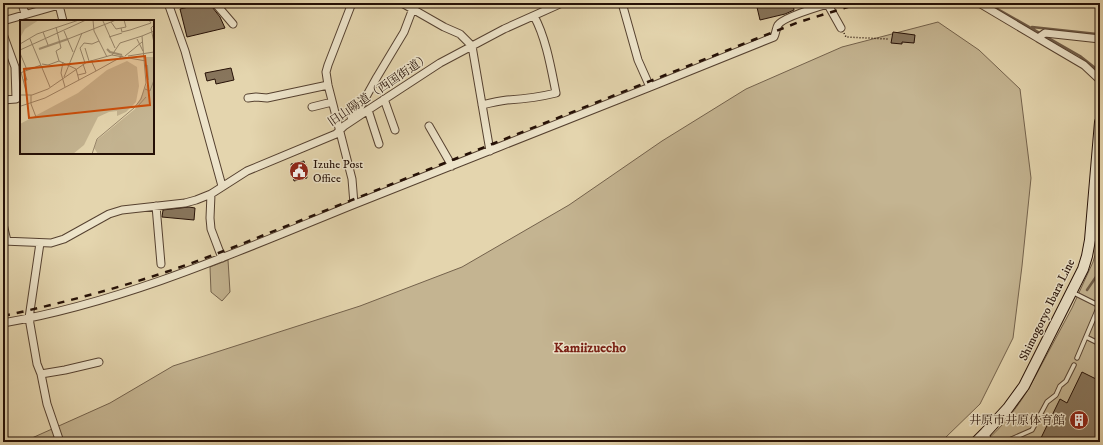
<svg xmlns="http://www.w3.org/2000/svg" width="1103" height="445" viewBox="0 0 1103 445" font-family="'IM FELL DW Pica','Noto Serif JP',serif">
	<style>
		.green { fill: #c4b491; stroke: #74624c }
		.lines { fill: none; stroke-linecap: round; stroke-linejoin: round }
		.stream { stroke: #715e49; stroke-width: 2.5 }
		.building { fill: #88765d; stroke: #251006 }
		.lane-casing { stroke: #554130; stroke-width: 5.5 }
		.street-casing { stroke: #554130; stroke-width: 9 }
		.secondary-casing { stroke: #251006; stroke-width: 12 }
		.path { stroke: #251006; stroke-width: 1.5; stroke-dasharray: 1 2; stroke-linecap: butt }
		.lane { stroke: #ede4ca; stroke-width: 3.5 }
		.street { stroke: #ede4ca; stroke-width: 7 }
		.secondary { stroke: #ede4ca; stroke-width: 10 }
		.rail { stroke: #251006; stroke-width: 2.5; stroke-dasharray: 7 7; stroke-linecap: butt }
		.labels { text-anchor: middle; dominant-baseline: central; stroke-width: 3; stroke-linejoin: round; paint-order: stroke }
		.street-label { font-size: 12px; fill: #251006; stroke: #ede4ca }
		.poi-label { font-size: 12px; fill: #251006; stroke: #ede4ca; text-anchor: start }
		.quarter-label { font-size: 14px; font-weight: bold; fill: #7a1f14; stroke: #ede4ca }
		.inset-river { fill: none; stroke: #a39275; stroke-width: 2 }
		.inset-road { fill: none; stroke: #98866b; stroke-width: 1 }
		.view { fill: #cb4e0b; fill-opacity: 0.15; stroke: #cb4e0b; stroke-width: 2 }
		.inset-edge { fill: none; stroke: #251006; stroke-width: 2 }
	</style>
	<rect width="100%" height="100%" fill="#e4d5ae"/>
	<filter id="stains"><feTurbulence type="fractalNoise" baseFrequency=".005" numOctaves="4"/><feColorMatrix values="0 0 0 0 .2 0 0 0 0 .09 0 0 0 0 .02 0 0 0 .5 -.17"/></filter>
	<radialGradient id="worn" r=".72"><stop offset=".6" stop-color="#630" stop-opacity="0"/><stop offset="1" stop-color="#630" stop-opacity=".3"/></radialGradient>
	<!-- green -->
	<path class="green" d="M938,22L979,50L1020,89L1031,178L1022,266L1013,338L980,404L945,438L940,442H23L110,403L173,366L360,306L462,267L569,205L662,141L746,89L842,47Z
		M1100,204V442H985C1003,426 1017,408 1029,388L1072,308L1093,262L1095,255Z
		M228,260L230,292L222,301L211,292L210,267Z"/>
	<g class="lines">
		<!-- stream -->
		<path class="stream" d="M987,3L1080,56L1099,71
			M1032,27L1097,34
			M1087,290L1100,271"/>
	</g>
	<!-- building -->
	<path class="building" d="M206,3H209L220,17L225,28L187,37L180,9Z
		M756,3H793L794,10L785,14L760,20Z
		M893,32L915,35L914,43L902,42V44L891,43Z
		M231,68L234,80L216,84L215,79L207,81L205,73Z
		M304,161L307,178L294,181L291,164Z
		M189,207L195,208L194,220L162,217L163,210Z
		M1082,372L1100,381V442H1039L1060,399L1067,403Z"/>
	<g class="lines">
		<defs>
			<path id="lane" d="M1072,292L1100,306
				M1086,337L1100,344
				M1077,358L1099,306
				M987,435L991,442
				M1005,442L1032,430L1047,402L1056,395L1060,386L1066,381L1074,365"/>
			<path id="street" d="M22,3L25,14
				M168,3L185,51L222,186
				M215,3L233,24
				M352,3L328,65L326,72L328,85L352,179L354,204
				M402,3L444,27L460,34L472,46L490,151
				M827,3L841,28
				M979,3L1038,38L1045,33L1100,39
				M59,5L63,21
				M3,21L66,3
				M3,34L15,67L16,99L3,100
				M1038,38L1084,65L1100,80
				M650,87L774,37C776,33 776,28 778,25C783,17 821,6 831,3
				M248,98L256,97L267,98L328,85
				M384,99L395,130
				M482,105C490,103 498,101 507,100C523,99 540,97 556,93C551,68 546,38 534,16
				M312,107L332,102
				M368,110L379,144
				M351,117L357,113L377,77L404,32L415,3
				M429,126L452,166
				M211,194L210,218L211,229L222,258
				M156,206L161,264
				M3,224L7,241
				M3,241L51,243L64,239L109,214L122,210L185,203L196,200L211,194L247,171L336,134L344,126L368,110L440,63L504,29L562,3
				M40,243L29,318L37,364L41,374L47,404L60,442
				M3,323C124,302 237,252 350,206C450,166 550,127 650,87L638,60L622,3
				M41,374L65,370L99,362"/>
			<path id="secondary" d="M976,442L985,433L1008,408L1024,386L1083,269L1087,256L1090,240L1100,122"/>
		</defs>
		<!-- lane casing -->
		<use href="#lane" class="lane-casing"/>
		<!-- street casing -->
		<use href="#street" class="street-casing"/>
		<!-- secondary casing -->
		<use href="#secondary" class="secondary-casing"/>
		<!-- path -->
		<path class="path" d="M844,33L846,37L888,39"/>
		<!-- lane -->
		<use href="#lane" class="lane"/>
		<!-- street -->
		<use href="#street" class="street"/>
		<!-- secondary -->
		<use href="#secondary" class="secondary"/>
		<!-- rail -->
		<path class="rail" d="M3,316C58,304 112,290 166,272C187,265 208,257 229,249L753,40L799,22L861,3"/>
	</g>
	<!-- icons -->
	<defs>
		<symbol id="civic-disc" viewBox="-11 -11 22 22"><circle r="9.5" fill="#8f2418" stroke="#ede4ca"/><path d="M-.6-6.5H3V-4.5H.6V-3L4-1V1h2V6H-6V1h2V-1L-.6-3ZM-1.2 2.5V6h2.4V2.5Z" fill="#fff"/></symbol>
		<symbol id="building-disc" viewBox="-11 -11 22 22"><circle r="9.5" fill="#8f2418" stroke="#ede4ca"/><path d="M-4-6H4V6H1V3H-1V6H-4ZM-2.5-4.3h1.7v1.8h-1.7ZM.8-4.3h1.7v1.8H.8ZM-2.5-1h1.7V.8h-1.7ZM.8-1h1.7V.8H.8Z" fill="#fff"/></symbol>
	</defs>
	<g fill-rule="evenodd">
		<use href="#civic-disc" x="288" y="160" width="22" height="22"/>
		<use href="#building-disc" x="1068" y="409" width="22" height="22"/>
	</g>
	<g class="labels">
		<!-- street labels -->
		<g class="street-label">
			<text transform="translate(379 90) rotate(-34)">旧山陽道（西国街道）</text>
			<text transform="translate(1047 310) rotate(-64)">Shimogoryo Ibara Line</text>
		</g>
		<!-- poi labels -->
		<g class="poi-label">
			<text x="313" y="164">Izuhe Post<tspan x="313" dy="14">Office</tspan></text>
			<text x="1065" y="420" text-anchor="end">井原市井原体育館</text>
		</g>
		<!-- quarter labels -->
		<g class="quarter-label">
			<text x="590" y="348">Kamiizuecho</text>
		</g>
	</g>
	<!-- overview -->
	<g transform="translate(20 20)">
		<rect width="134" height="134" fill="#e4d5ae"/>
		<path d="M0,0H19L5,9L0,18ZM126,37H134V134H78L74,128L77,120L115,89L127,64ZM107,41L117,47L119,66L116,82L106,92L97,96V91L89,92L78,97L64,125L53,134H0V104L58,73L87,50Z" fill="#c4b491"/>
		<path class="inset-river" d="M19,29L48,19M87,29L90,32L102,35M127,45L128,60"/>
		<path class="inset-road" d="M73,0L74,11L87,37M83,1L95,28M91,2L96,9L106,7L104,0M134,5L131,8L134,23M36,7L41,28L36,31L39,41L56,49L59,60M101,8L102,12L110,10L131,3L129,0M44,11L53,32M23,12L28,25M89,17L102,13M10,19L30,67M48,19L96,0M117,19L123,31M0,24L17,14L59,0M65,28L69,41M0,30L66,0M0,33L7,50M92,35L126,41M105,36L122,22M108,36L134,32M43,42L41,53L45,67M65,43L60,28L64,23L72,24L79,21M22,44L28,45L39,41M76,51L103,36M1,52L7,75M0,53L21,45M58,55L66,53L63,44M44,57L62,13M3,60H7L4,51M125,69L130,71L134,60M0,75H12L28,69L67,42L92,35L100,23L122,16M11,75V84L16,97M1,86L25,78L76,51L71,40M118,86L126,77M72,134L77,119L114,88L121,79L126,63L122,16L134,11"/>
		<path class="view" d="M125,36L130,85L9,98L4,49Z"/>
		<rect width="134" height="134" class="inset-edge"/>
	</g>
	<!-- margin -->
	<rect width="1103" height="445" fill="none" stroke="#e4d5ae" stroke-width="16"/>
	<rect x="4" y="4" width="1095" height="437" fill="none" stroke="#251006" stroke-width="2"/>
	<rect x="8" y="8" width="1087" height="429" fill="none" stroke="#251006"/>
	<rect width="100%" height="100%" filter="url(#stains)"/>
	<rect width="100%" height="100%" fill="url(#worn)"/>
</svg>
